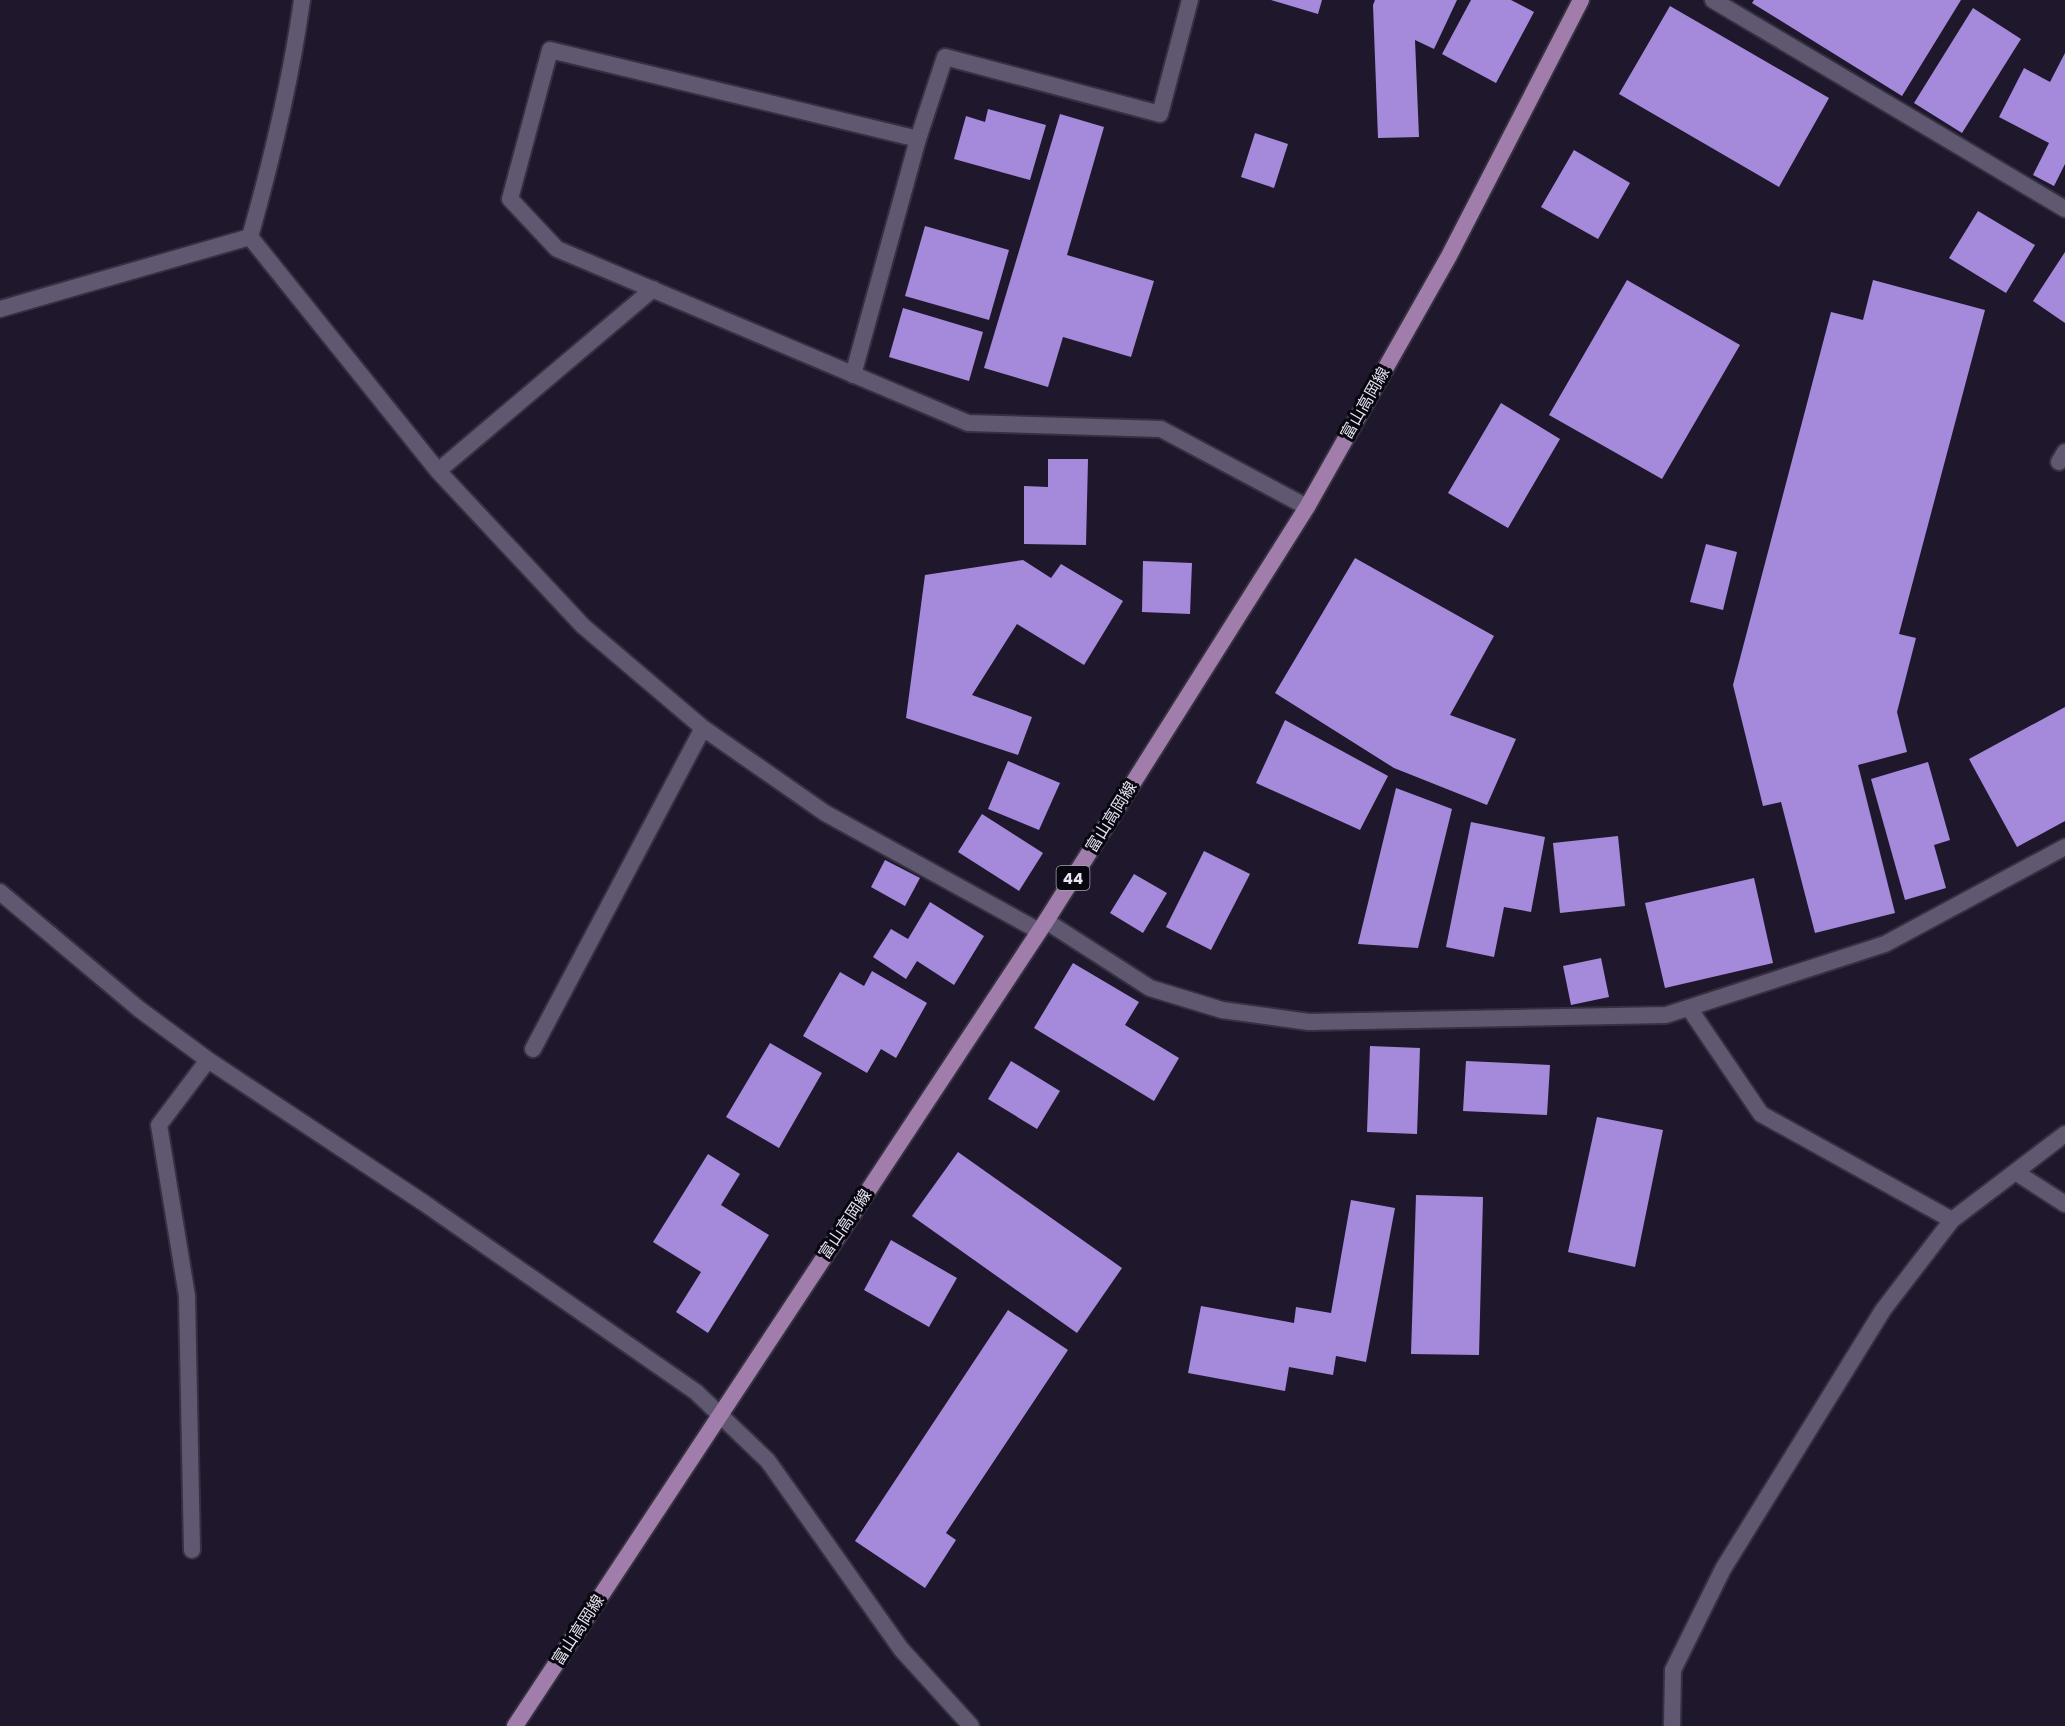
<svg xmlns="http://www.w3.org/2000/svg" width="2065" height="1726" viewBox="0 0 2065 1726" font-family="Poppins,'Noto Sans JP',sans-serif">
	<style>
		.building { fill: #a58adb }
		.lines { fill: none; stroke-linecap: round; stroke-linejoin: round }
		.minor-casing { stroke: #353140; stroke-width: 20 }
		.primary-casing { stroke: #353140; stroke-width: 20 }
		.minor { stroke: #605871; stroke-width: 16 }
		.primary { stroke: #a07daa; stroke-width: 16 }
		.labels { text-anchor: middle; dominant-baseline: central; stroke-width: 6; stroke-linejoin: round; paint-order: stroke }
		.shield { fill: #08060e; stroke: #a4a1ae; stroke-width: 1.5 }
		.shield-label { font-size: 15px; font-weight: bold; fill: #e7e4f2 }
		.street-label { font-size: 16px; fill: #e7e4f2; stroke: #08060e }
	</style>
	<rect width="100%" height="100%" fill="#1f182d"/>
	<!-- building -->
	<path class="building" d="M1271,0H1322L1318,14Z
		M1375,0H1457L1434,49L1415,40L1419,137L1378,138L1373,5Z
		M1471,0H1511L1534,12L1496,83L1442,54Z
		M1754,0H1961L1902,96L1752,3Z
		M1670,6L1829,98L1779,187L1619,94Z
		M1973,8L2021,39L1962,133L1914,103Z
		M2065,53V164L2054,186L2033,175L2049,143L1999,117L2024,68L2050,82Z
		M988,109L1046,125L1030,180L954,159L966,116L985,122Z
		M1060,114L1104,127L1067,255L1154,281L1131,357L1063,337L1048,387L984,368Z
		M1255,133L1288,144L1274,188L1241,177Z
		M1574,150L1630,183L1598,239L1541,207Z
		M1978,211L2035,245L2006,293L1949,258Z
		M925,226L1009,250L989,320L905,296Z
		M2065,252V323L2033,301Z
		M1627,280L1740,345L1662,479L1549,415Z
		M1873,280L1985,310L1899,634L1916,638L1897,712L1907,752L1858,765L1895,913L1815,933L1781,802L1763,806L1733,685L1831,312L1863,320Z
		M903,308L983,332L969,381L889,357Z
		M1501,403L1560,439L1508,528L1448,493Z
		M1048,459H1088L1086,545L1024,544V486L1048,487Z
		M1706,544L1737,552L1723,610L1690,602Z
		M1355,558L1494,636L1450,715L1516,739L1487,805L1394,768L1275,693Z
		M1023,560L1051,578L1061,564L1123,601L1084,665L1017,624L972,695L1032,717L1018,755L906,718L925,575Z
		M1143,561L1192,563L1190,614L1142,612Z
		M2065,707V821L2017,847L1969,759Z
		M1285,720L1388,776L1360,830L1256,783Z
		M1008,761L1060,783L1039,830L988,809Z
		M1928,762L1950,840L1934,845L1946,888L1905,900L1871,779Z
		M1396,788L1452,809L1418,948L1358,944Z
		M982,814L1043,853L1019,891L958,852Z
		M1471,822L1545,837L1531,912L1504,907L1494,957L1446,947Z
		M1618,836L1625,906L1560,913L1553,843Z
		M1204,851L1250,874L1211,950L1166,927Z
		M885,860L920,878L905,906L871,887Z
		M1134,874L1167,893L1143,933L1110,913Z
		M1754,878L1773,963L1665,988L1645,903Z
		M930,902L984,936L954,985L917,961L906,979L873,957L891,929L908,939Z
		M1601,958L1609,997L1571,1005L1563,966Z
		M1073,963L1139,1002L1125,1025L1179,1058L1154,1101L1034,1028Z
		M872,971L927,1003L896,1058L881,1049L867,1073L803,1036L840,972L864,986Z
		M770,1043L822,1073L779,1148L726,1117Z
		M1370,1046L1420,1048L1417,1134L1367,1132Z
		M1011,1061L1060,1091L1037,1129L988,1099Z
		M1466,1061L1550,1065L1547,1115L1463,1111Z
		M1597,1117L1663,1130L1635,1267L1568,1252Z
		M958,1152L1122,1268L1077,1333L912,1216Z
		M708,1154L740,1174L721,1205L769,1235L708,1333L676,1312L701,1272L653,1242Z
		M1416,1195L1483,1197L1479,1355L1411,1354Z
		M1351,1200L1395,1208L1366,1362L1336,1356L1333,1375L1289,1367L1285,1391L1188,1373L1201,1306L1294,1323L1296,1307L1331,1313Z
		M891,1240L957,1278L929,1327L864,1290Z
		M1008,1310L1068,1350L946,1533L956,1540L925,1588L855,1541Z"/>
	<g class="lines">
		<defs>
			<path id="minor" d="M1713,0L2065,209
				M918,139L550,50L510,199L557,249L968,423L1161,429L1307,507
				M250,237L438,471L583,626L703,728L825,813L1039,931
				M250,237C272,159 291,80 302,0
				M0,309L250,237
				M853,375L918,139L945,57L1160,114L1190,0
				M2059,462L2065,452
				M438,471L653,289
				M0,892L139,1009L208,1060L424,1203L696,1392L768,1461L901,1649L971,1726
				M1046,921L1150,988L1222,1010L1309,1022L1666,1015L1885,944L2065,847
				M1689,1008L1761,1114L1952,1220
				M533,1049L703,728
				M2017,1173L2065,1204
				M192,1550L187,1296L159,1125L208,1060
				M1672,1726L1673,1670L1723,1569L1883,1310L1952,1220L2065,1134"/>
			<path id="primary" d="M515,1726L1046,921L1307,507L1449,256L1581,0"/>
		</defs>
		<!-- minor casing -->
		<use href="#minor" class="minor-casing"/>
		<!-- primary casing -->
		<use href="#primary" class="primary-casing"/>
		<!-- minor -->
		<use href="#minor" class="minor"/>
		<!-- primary -->
		<use href="#primary" class="primary"/>
	</g>
	<g class="labels">
		<!-- shield labels -->
		<rect class="shield" x="1056.5" y="866" width="33" height="24" rx="4.5"/>
		<g class="shield-label">
			<text x="1073" y="878">44</text>
		</g>
		<!-- street labels -->
		<g class="street-label">
			<text transform="translate(1365 403) rotate(-60)">富山高岡線</text>
			<text transform="translate(1111 817) rotate(-58)">富山高岡線</text>
			<text transform="translate(845 1224) rotate(-56)">富山高岡線</text>
			<text transform="translate(578 1630) rotate(-57)">富山高岡線</text>
		</g>
	</g>
</svg>
